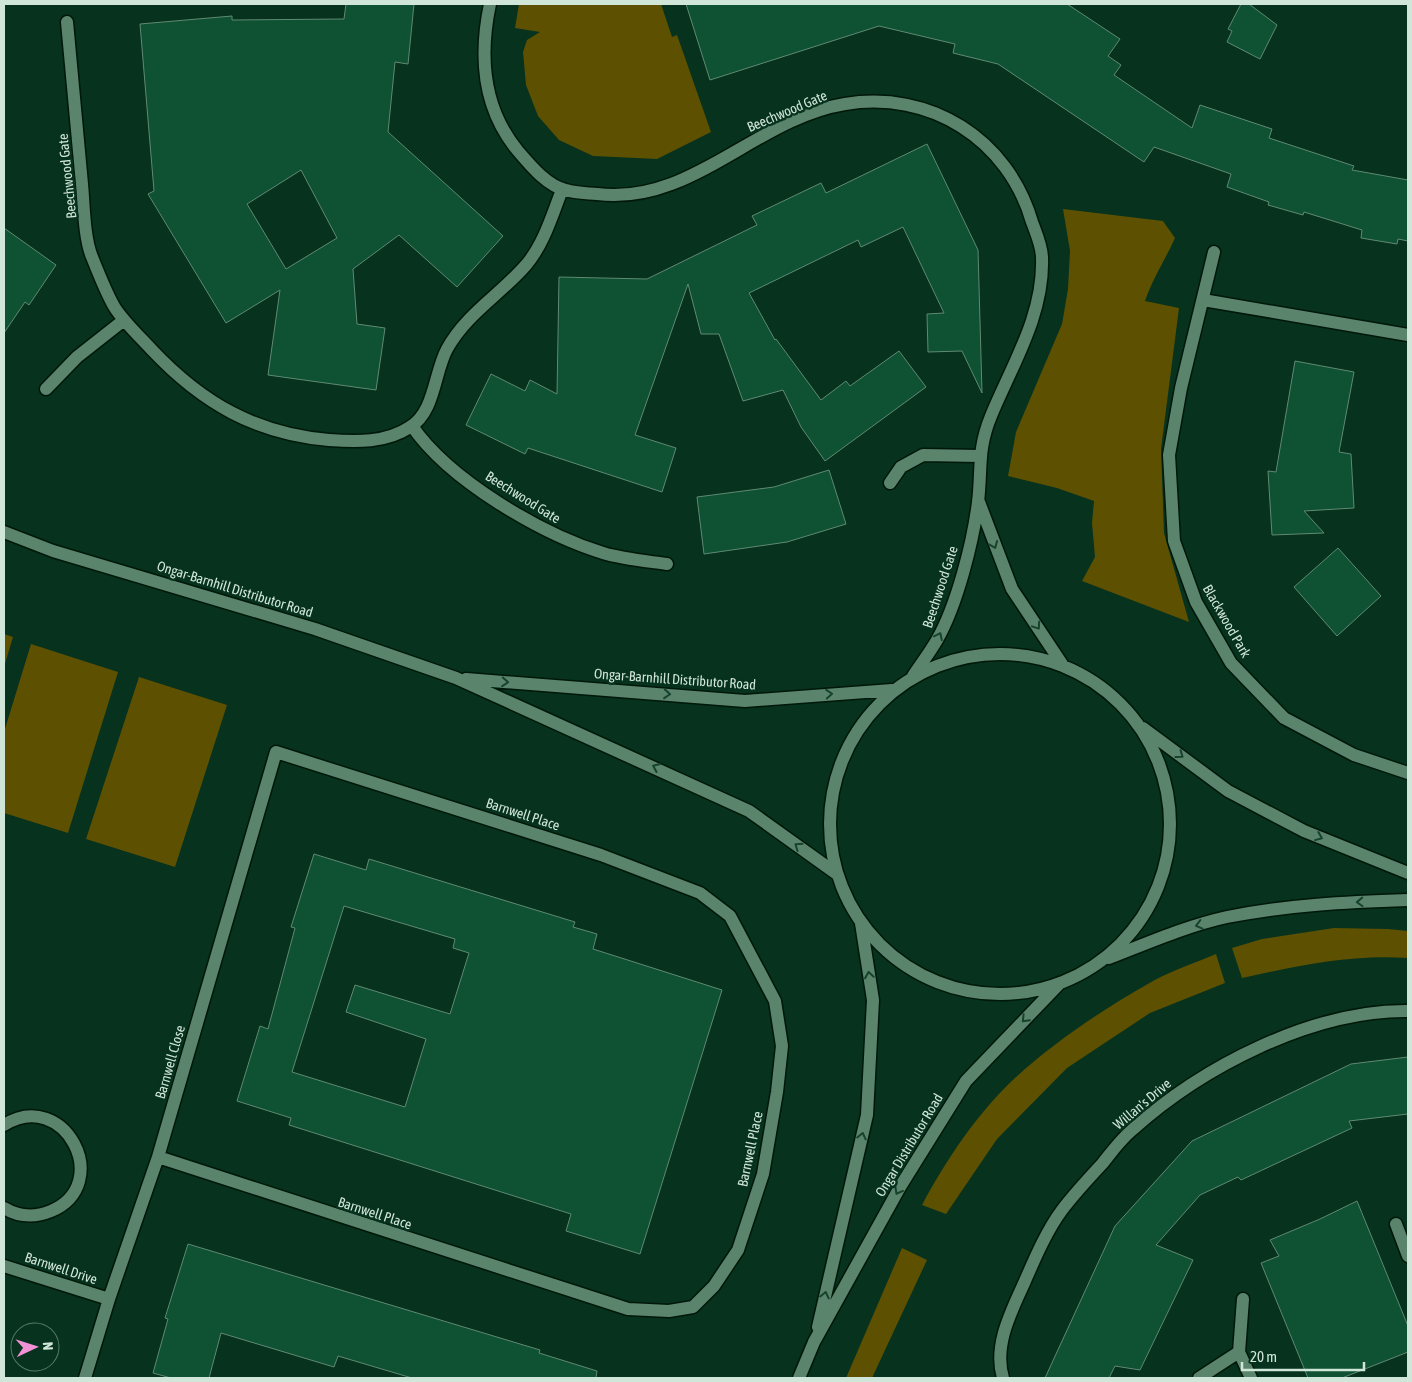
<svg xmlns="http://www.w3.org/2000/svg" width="1412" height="1382" viewBox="0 0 1412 1382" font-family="'Asap Condensed',sans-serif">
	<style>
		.green { fill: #5d5001 }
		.building { fill: #0e5133; stroke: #608a72; fill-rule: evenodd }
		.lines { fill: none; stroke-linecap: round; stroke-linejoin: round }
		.minor-casing { stroke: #001809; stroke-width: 15 }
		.minor { stroke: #5a846c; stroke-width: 12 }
		.oneway { stroke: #17422e }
		.labels { text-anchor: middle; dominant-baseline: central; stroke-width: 5; stroke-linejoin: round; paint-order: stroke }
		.street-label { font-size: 14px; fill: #d0e6d8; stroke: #06321e }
	</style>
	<rect width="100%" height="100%" fill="#06321e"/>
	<!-- green -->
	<path class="green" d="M519,4H661L672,37L677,35L711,132L657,159L593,156L559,140L538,116L526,85L523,52L527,40L540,32L515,28Z
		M1063,209L1163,221L1175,238C1165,260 1153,278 1145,301L1179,308L1161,449L1164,533L1189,622L1082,581L1095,557L1092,523L1094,501L1057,488L1008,476L1016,432L1062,324L1068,289L1070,251Z
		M4,634L13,637L4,667Z
		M31,644L118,672L68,833L4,813V732Z
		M139,677L227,705L175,867L86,839Z
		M1334,928L1388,929L1408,931V958C1351,954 1297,966 1242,978L1232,948L1262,939Z
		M1216,954L1225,983L1150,1013L1067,1068L997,1139L946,1214L922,1205C946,1160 978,1112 1016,1077C1057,1040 1105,1008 1153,981C1173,970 1195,963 1216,954Z
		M902,1248L927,1260L872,1378H846Z"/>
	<!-- building -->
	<path class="building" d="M346,4H414L408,64L395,62L388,132L503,236L457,287L399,235L353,269L357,324L385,328L376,390L268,375L280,290L226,323L148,194L154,191L140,24L232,16V20L344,19ZM301,170L337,238L286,269L247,204Z
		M686,4H1067L1120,39L1108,56L1121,65L1114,75L1192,128L1200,105L1272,129L1269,138L1354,166L1352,170L1408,180V241L1398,239L1397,244L1361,238L1362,230L1304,212L1303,215L1268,205L1269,202L1227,187L1231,174L1154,147L1144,162L998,64L953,53L955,44L879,26L710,80Z
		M1241,4H1249L1277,25L1260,59L1227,42L1232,31L1228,29Z
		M927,144L978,250L982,393L962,351L928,352L927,314L944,313L903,227L861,247L858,240L749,293L775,340L776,339L821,400L846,381L850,386L899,351L926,387L825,461L801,427L783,390L743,401L719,334H701L688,284L635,435L676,448L662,492L528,448L525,454L466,425L491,374L525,391L530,380L557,394L559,277L647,279L757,225L752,216L821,183L826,193Z
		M4,228L56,265L29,305L25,302L4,333Z
		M1295,361L1354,372L1339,452L1351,454L1354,508L1304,511L1324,533L1272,535L1268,471L1276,472Z
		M829,470L846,524L787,542L704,554L697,497L774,487Z
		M1338,548L1381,596L1337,636L1294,587Z
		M314,854L366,870L369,859L575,922L573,927L597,934L593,949L722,990L640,1254L566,1231L571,1214L289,1125L291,1118L237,1101L260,1026L268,1029L295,928L291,927ZM344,906L455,939L453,948L469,953L450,1014L355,985L346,1012L426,1039L405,1107L292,1072Z
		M1408,1057V1114L1349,1121L1352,1128L1241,1180L1238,1177L1200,1195L1156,1245L1193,1260L1140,1370L1115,1366L1109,1378H1045L1115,1226L1192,1141L1351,1064Z
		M1357,1201L1408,1326V1352L1342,1378H1308L1261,1263L1279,1256L1270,1240L1320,1219Z
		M188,1244L540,1350L539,1353L597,1371L596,1378H412L338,1356L334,1367L221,1333L209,1378H171L153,1373L168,1319L165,1318Z"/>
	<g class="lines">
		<defs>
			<path id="minor" d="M490,4C479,56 483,109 518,151C530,165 547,186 566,190C575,193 586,193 597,194C691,206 756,118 845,104C930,90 1008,139 1032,222C1036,233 1042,246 1042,258C1044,315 1012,365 991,416C977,450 982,469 978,502C973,542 957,605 937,640C930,652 921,664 913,676
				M67,22C72,76 77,130 82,184C84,205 84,238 92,257C99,274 106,293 115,308C125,323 139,336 152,350C202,403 256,434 329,440C356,442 386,443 410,427C435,412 434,373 447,349C466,314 501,294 526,265C544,244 552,215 562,190
				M1214,252L1181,388L1169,455L1174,541L1196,602L1231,663L1284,718L1354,755L1408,773
				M1203,300L1408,335
				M46,389L77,357L124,320
				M412,426C449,480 541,534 603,553C623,559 646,561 667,564
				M890,483L901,467L923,455L979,456
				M979,502L1012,589L1062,664
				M4,532L53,551L315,629L456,678L749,811L837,874
				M830 824a170 170 0 1 1 340 0a170 170 0 1 1-340 0Z
				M466,679L745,701L892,690
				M1143,728L1228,791L1304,831L1408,873
				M1109,958C1148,943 1186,926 1227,917C1287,905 1347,902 1408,900
				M4,1125C64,1087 115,1184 51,1211C34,1218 19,1217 4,1208
				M1396,1224L1408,1256
				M4,1266L109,1299
				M1243,1299L1239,1352L1251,1378
				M818,1327L867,1115L873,1000L861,923
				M85,1378L109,1299L158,1157L276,752L601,855L700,893L730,916L775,1001L782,1046L777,1092L763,1174L738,1250L714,1286L693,1307L669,1311L628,1309L158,1157
				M799,1378L814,1342L900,1187L966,1081L1059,984
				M1003,1378C993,1345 1012,1310 1025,1281C1035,1258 1047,1230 1062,1210C1074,1194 1088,1179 1102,1164C1111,1153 1120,1140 1132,1130C1202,1067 1312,1010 1408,1011
				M1199,1378L1239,1352"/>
		</defs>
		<!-- minor casing -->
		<use href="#minor" class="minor-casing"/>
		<!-- minor -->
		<use href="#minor" class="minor"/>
	</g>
	<!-- one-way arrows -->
	<defs><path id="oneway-chevron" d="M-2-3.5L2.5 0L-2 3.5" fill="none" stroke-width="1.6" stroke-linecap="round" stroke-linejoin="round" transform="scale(1.25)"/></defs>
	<g class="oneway">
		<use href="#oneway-chevron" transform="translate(994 545) rotate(68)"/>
		<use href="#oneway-chevron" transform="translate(1037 626) rotate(56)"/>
		<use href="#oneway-chevron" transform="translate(939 636) rotate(-64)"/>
		<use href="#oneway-chevron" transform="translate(505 682) rotate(4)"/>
		<use href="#oneway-chevron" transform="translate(667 694) rotate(5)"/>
		<use href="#oneway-chevron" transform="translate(829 694) rotate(-4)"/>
		<use href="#oneway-chevron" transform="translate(1180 755) rotate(36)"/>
		<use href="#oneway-chevron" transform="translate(656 767) rotate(-156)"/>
		<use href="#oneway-chevron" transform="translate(1319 837) rotate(22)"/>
		<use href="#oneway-chevron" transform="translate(798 846) rotate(-145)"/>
		<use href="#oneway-chevron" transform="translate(1360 902) rotate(178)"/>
		<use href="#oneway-chevron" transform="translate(1199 925) rotate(165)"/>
		<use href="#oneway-chevron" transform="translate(869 975) rotate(-99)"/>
		<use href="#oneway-chevron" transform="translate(1025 1019) rotate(134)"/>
		<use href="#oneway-chevron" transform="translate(862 1136) rotate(-77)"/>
		<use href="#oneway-chevron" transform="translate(898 1191) rotate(119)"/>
		<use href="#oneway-chevron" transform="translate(825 1295) rotate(-77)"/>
	</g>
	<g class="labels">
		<!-- street labels -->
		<g class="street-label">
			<text transform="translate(787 111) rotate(-23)">Beechwood Gate</text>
			<text transform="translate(67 176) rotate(-96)">Beechwood Gate</text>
			<text transform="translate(523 497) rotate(32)">Beechwood Gate</text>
			<text transform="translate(940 587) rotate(-72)">Beechwood Gate</text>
			<text transform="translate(235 589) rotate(17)">Ongar-Barnhill Distributor Road</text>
			<text transform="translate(1227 621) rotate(60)">Blackwood Park</text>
			<text transform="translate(675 679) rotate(4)">Ongar-Barnhill Distributor Road</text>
			<text transform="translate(523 814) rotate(18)">Barnwell Place</text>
			<text transform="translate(170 1062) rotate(-74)">Barnwell Close</text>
			<text transform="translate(1142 1104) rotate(-40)">Willan's Drive</text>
			<text transform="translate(909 1145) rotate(-59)">Ongar Distributor Road</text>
			<text transform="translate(750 1149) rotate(-78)">Barnwell Place</text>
			<text transform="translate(375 1213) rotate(18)">Barnwell Place</text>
			<text transform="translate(61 1268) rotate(18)">Barnwell Drive</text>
		</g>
	</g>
	<!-- border -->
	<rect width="1412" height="1382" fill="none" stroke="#d0e6d8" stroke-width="10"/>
	<!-- north arrow -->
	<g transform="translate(35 1347) rotate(86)"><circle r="24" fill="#06321e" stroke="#577a68"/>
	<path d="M0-4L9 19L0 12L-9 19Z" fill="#f391d6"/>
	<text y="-8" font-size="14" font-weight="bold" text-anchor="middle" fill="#d0e6d8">N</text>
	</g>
	<!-- scale -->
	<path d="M1242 1362v8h122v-8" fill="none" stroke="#d0e6d8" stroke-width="2.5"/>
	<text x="1250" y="1362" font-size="15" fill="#d0e6d8" stroke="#06321e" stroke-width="4" paint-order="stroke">20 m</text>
</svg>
